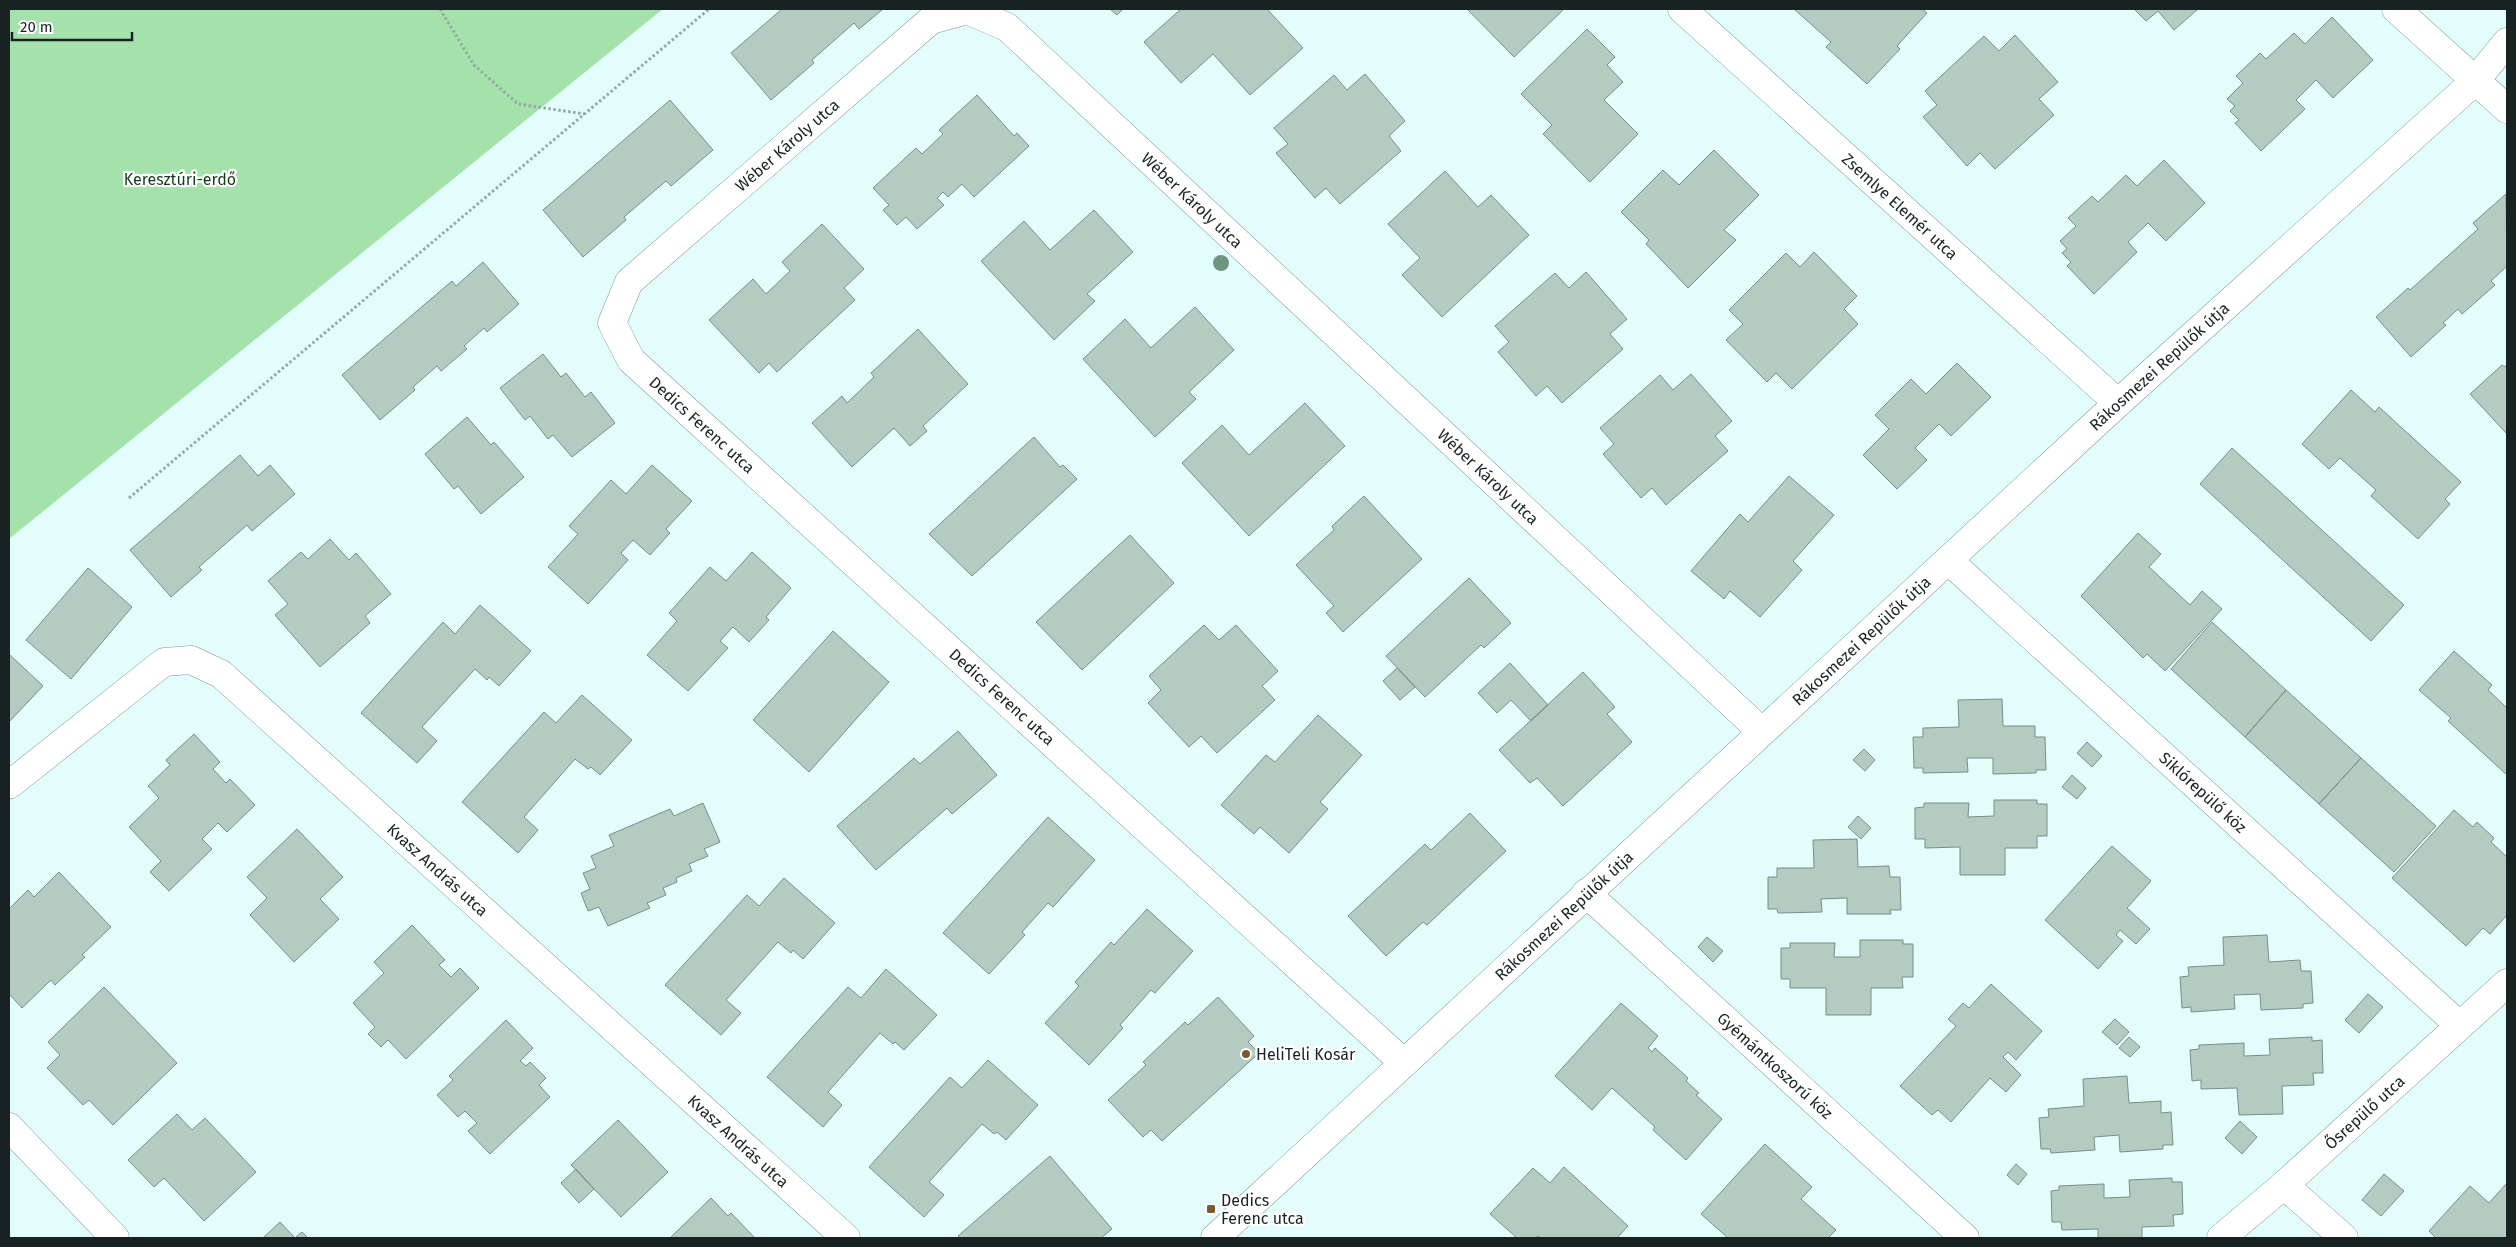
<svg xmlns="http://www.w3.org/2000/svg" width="2516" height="1247" viewBox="0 0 2516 1247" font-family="'Fira Sans',sans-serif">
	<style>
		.green { fill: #a5e2ab }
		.building { fill: #b4cbc2; stroke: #798f86 }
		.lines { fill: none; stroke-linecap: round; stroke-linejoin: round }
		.minor-casing { stroke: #7f9797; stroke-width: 29 }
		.path { stroke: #95a9a9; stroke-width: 3; stroke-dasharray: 2.5 2.5; stroke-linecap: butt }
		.minor { stroke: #fff; stroke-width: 28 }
		.tree { fill: #6f9480 }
		.poi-dot { fill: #785b2f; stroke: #fff; stroke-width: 2 }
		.labels { text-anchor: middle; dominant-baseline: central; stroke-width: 4.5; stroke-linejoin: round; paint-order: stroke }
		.street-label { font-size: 16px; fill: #182222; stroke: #fff }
		.park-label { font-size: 16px; fill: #103e19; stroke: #fff }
		.poi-label { font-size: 16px; fill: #182222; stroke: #fff; text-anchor: start }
	</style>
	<rect width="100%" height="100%" fill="#e3fdfd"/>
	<!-- green -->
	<path class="green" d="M9,9H663L9,539Z"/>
	<!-- building -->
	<path class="building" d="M782,9H883L859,29L854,23L812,60L814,63L771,100L731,53Z
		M1110,9H1123L1117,15Z
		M1181,9H1267L1303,48L1250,95L1213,54L1181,83L1144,42Z
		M1467,9H1564L1514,57Z
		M1794,9H1922L1927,13L1897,46L1900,49L1867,84L1826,47L1831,42Z
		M2134,9H2198L2174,30L2158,11L2146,21Z
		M2332,17L2373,60L2333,98L2316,80L2296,100L2305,109L2261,151L2235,123L2239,120L2230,111L2235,106L2227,99L2243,83L2236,76L2260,53L2266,59L2294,33L2305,44Z
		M1587,29L1615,57L1607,65L1623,82L1604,100L1638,134L1590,182L1543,134L1552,125L1521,94Z
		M2015,35L2058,82L2039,99L2054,115L1995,169L1980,153L1967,166L1923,117L1937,105L1925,91L1984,36L1999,51Z
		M1365,74L1405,121L1389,136L1401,151L1340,204L1326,188L1315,198L1276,153L1288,144L1274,128L1334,75L1347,90Z
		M977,95L1014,136L1017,133L1029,146L974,197L962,184L948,197L943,192L937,198L944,205L917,229L906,217L897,225L883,210L889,205L873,188L916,148L922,154L943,134L939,130Z
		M670,100L713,150L671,186L666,181L624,217L626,220L583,257L543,210Z
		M1714,150L1759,195L1724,230L1736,240L1688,288L1646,244L1649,240L1621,212L1663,170L1679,185Z
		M2164,160L2205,203L2166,241L2148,223L2128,242L2137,252L2094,294L2067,266L2071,262L2062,253L2067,249L2060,241L2076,226L2068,218L2092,196L2098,202L2126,175L2137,186Z
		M1445,171L1478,207L1491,195L1529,235L1442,317L1402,275L1420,258L1388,224Z
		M2506,194L2507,266L2491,281L2495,285L2462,314L2458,309L2443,323L2446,325L2411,357L2376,317L2408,288L2410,290L2478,229L2473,223Z
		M1094,210L1133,252L1087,294L1095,301L1054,340L981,261L1024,221L1050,250Z
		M822,224L864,269L844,288L855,300L777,372L769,363L759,373L709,320L753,279L766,294L790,271L782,262Z
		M1814,252L1857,296L1844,309L1858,324L1792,389L1776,373L1767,382L1726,340L1743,324L1729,310L1786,253L1800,267Z
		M483,262L519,304L487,332L484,328L464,346L467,349L441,371L437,366L413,387L415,390L380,420L342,375L452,281L456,286Z
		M1586,272L1627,319L1610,334L1623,349L1562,403L1547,386L1536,396L1498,352L1509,342L1495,326L1555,273L1569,288Z
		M1195,307L1234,350L1189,392L1196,399L1155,437L1083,359L1125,319L1151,348Z
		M918,329L968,384L923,426L927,431L910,446L894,428L852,467L812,423L842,396L847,403L874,377L871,373Z
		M543,354L561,377L566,373L585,397L591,392L615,423L572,457L553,435L548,439L530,416L525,420L500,388Z
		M1957,363L1991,397L1951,436L1939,424L1915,448L1927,460L1897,489L1863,455L1889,429L1875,415L1911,379L1926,394Z
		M2507,364V432L2506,433L2470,394L2502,365L2505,367Z
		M1691,374L1732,421L1715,436L1728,451L1666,505L1652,488L1641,498L1603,454L1614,444L1600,428L1660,375L1673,390Z
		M2351,390L2375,412L2379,407L2461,482L2445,499L2450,504L2418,539L2371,496L2376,490L2340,458L2329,469L2302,444Z
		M1305,403L1345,446L1249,536L1182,463L1222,425L1249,455Z
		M467,417L491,445L494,442L524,477L481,514L458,486L454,489L425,454Z
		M1034,437L1060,467L1063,465L1077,479L972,576L929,534Z
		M2232,448L2404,605L2371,641L2200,484Z
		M240,455L258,476L270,465L295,494L252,531L247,525L199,567L202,570L171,597L130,550Z
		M652,465L692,501L666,529L670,533L650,555L633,540L621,553L628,560L588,604L548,567L578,534L569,526L611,480L626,494Z
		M1789,476L1834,515L1793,561L1802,570L1760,617L1730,591L1724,599L1691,571L1740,514L1748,522Z
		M1364,496L1422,559L1343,632L1326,613L1334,606L1296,565L1334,530L1332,526Z
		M2138,533L2161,554L2149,567L2190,605L2202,591L2222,609L2165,671L2147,654L2143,658L2081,596Z
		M1130,535L1174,583L1082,670L1036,622Z
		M330,539L349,560L356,553L391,594L365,616L370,623L320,667L275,615L288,604L268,581L301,552L308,559Z
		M752,552L791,588L766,617L769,620L749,642L733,627L720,641L728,648L688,691L647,655L677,621L669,613L710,567L726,581Z
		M88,568L132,607L71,679L26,640Z
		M1469,578L1511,623L1484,648L1481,645L1425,697L1386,656Z
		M480,605L531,651L499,686L489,677L487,680L475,669L422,727L437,741L417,763L361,713L443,622L455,634Z
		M2212,622L2286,690L2245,737L2171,669Z
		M1204,625L1219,640L1236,625L1278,671L1262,686L1275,700L1217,753L1201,736L1189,747L1148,703L1161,690L1149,676Z
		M833,631L889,682L809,772L753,720Z
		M2454,651L2492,685L2488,690L2507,708V775L2448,721L2451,718L2419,690Z
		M9,654L43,686L9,722Z
		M1510,663L1548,705L1531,721L1511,700L1497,713L1478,693Z
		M1397,668L1415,687L1400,700L1383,681Z
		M1583,672L1615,707L1607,714L1632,742L1563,806L1537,778L1530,783L1499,750Z
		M2286,690L2361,758L2319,804L2245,737Z
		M582,695L632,740L600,775L591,767L588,769L575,759L524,817L538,830L518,853L462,802L544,712L556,723Z
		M2002,699L2003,726H2035V737H2045L2046,770H2036V773L1993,774V758H1967L1968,772L1923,773V768H1914L1913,737H1923V728L1959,727L1958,700Z
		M1318,715L1362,755L1320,802L1328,809L1289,853L1260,827L1254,834L1221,805L1266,755L1275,762Z
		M958,731L997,775L952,814L947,808L876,870L837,826L914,758L920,764Z
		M194,734L220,762L213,769L226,783L230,779L255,805L227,832L218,823L202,839L212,849L169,891L150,872L161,861L129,827L159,798L148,786L170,765L166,760Z
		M2087,742L2102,756L2092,767L2077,753Z
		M1864,749L1875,760L1865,771L1853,760Z
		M2361,758L2436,826L2394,872L2319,804Z
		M2072,775L2086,788L2077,799L2062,787Z
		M1994,800H2037V804H2047V836H2037V848H2005V875H1960V847L1925,848V839H1915V808L1924,807V803H1969L1968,817L1994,816Z
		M703,803L720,842L704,849L708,856L689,864L692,871L676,878L677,882L663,888L666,895L647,903L650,908L608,926L599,907L588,911L581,893L590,889L583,873L596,868L591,856L614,846L609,835L670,809L674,816Z
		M2454,810L2473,827L2477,822L2494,838L2491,842L2507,857V915L2490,934L2483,928L2466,946L2392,878Z
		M1470,813L1506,851L1427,925L1423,922L1386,956L1348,916L1425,844L1431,850Z
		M1858,816L1871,828L1861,839L1848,827Z
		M1048,817L1095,860L1053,907L1048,903L1022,932L1025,935L989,974L943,933Z
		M297,829L343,877L320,899L339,919L294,962L250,915L267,898L247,877Z
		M1857,839L1858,867L1889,866L1890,877H1900L1901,910H1890L1891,914H1847V898L1821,899L1822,912L1778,913L1777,909H1768V877H1777V868H1814L1813,840Z
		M2112,846L2151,881L2127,908L2150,929L2136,944L2120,930L2116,935L2123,941L2098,969L2045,920Z
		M59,872L111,927L82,955L85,957L55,985L51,980L22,1008L9,994V909L28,890L34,897Z
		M784,878L835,923L803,959L793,950L791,953L778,942L726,1000L741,1013L721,1035L665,985L747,895L759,906Z
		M1147,909L1193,951L1155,993L1151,990L1120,1025L1123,1028L1089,1065L1045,1023L1079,986L1075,982L1111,942L1114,945Z
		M412,925L445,960L439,965L451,977L460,968L479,988L406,1059L388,1040L381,1047L368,1034L375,1027L353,1003L384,973L374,962Z
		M2267,935L2269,962L2300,960L2301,971H2311L2313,1003L2303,1004V1008L2261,1010L2260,994L2234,995L2235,1009L2191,1012V1007L2182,1008L2180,977L2189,976L2188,967L2224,965L2223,937Z
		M1707,937L1723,951L1713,962L1698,947Z
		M1860,940H1903V944H1913V977H1902L1903,988H1871V1015H1826V988H1790V979H1781V948H1790V943H1835L1834,957H1860Z
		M886,969L937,1015L904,1050L895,1042L893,1044L880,1033L828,1092L842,1105L823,1127L767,1077L848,987L861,998Z
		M1991,984L2042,1031L2016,1060L2008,1052L2003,1057L2021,1075L2006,1092L1990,1078L1951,1122L1938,1110L1932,1115L1900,1086L1956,1026L1948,1019L1963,1003L1969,1008Z
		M104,987L177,1063L113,1125L89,1100L83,1105L47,1068L60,1055L48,1042Z
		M2368,994L2383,1007L2359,1033L2345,1020Z
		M1218,997L1254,1036L1248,1042L1259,1053L1162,1141L1151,1130L1143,1137L1108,1100L1146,1065L1143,1062L1185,1022L1188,1025Z
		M1621,1003L1658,1036L1648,1048L1652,1052L1655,1048L1688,1078L1686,1081L1699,1093L1696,1095L1722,1119L1686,1160L1653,1130L1655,1127L1612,1088L1592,1110L1555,1076Z
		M2115,1019L2129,1032L2117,1045L2102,1032Z
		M506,1020L533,1048L520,1061L526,1066L530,1062L546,1078L539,1085L550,1097L490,1154L468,1131L477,1123L465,1111L458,1117L437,1095L453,1080L449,1076Z
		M2129,1037L2140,1047L2130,1057L2119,1048Z
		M2312,1037V1041L2322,1040L2323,1073H2313L2314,1085L2282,1086L2283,1114L2239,1115L2237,1088L2201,1089V1080L2192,1081L2190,1050L2199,1049V1045L2244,1043V1056L2270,1055L2269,1039Z
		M988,1060L1038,1105L1006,1140L997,1132L994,1134L982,1124L929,1182L944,1195L924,1217L869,1167L950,1077L962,1088Z
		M2127,1076L2129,1103L2161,1101V1113L2171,1112L2173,1145H2163V1149L2120,1152L2119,1135L2094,1137L2095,1150L2051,1153L2050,1149H2041L2039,1118L2049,1117L2048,1109L2084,1106L2083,1079Z
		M177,1114L192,1130L205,1118L256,1172L204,1221L164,1178L154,1187L128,1160Z
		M618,1120L668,1172L621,1217L571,1165Z
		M2240,1121L2257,1137L2242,1154L2225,1138Z
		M1765,1144L1812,1187L1801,1199L1836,1230L1828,1238H1728L1701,1214Z
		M1050,1156L1112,1229L1101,1238H960L958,1236Z
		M2016,1164L2027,1174L2018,1185L2007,1175Z
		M1564,1167L1628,1226L1617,1238H1541L1538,1236L1535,1238H1517L1490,1214L1533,1168L1550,1183Z
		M576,1169L594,1189L579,1203L561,1183Z
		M2384,1174L2404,1191L2381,1216L2362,1200Z
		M2172,1178V1182H2182L2183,1214L2173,1215L2174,1226L2142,1227V1238H2098V1229L2062,1230L2061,1222H2052L2051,1191L2059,1190V1186L2104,1184V1198L2130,1197L2129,1180Z
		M2507,1183V1238H2436L2429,1231L2470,1186L2489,1203Z
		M711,1198L728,1216L731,1213L755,1238H670Z
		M280,1222L295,1238L302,1232L308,1238H263Z"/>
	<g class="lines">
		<defs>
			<g id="minor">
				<path id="s1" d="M1682,9L2118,403"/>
				<path d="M2396,9L2507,109"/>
				<path id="s2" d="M1948,560L2459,1025"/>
				<path id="s3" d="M9,785L164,662L191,660L221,674L846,1238"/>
				<path id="s4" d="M1586,893L1965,1238"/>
				<path id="s5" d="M1404,1063L631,360L612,323L629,282L931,20L967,10L1007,27L1761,731"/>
				<path d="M9,1127L115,1238"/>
				<path d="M2284,1185L2344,1238"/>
				<path id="s6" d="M1215,1238L2118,403L2475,81L2507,42"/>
				<path id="s7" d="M2221,1238L2284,1185L2507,983"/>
			</g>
		</defs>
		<!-- minor casing -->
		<use href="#minor" class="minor-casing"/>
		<!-- path -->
		<path class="path" d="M440,9L474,65L518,104L584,114
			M129,498L709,9"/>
		<!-- minor -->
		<use href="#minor" class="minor"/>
	</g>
	<!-- trees -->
	<circle class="tree" cx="1221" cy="263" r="8"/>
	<!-- markers -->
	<g class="poi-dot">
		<circle cx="1246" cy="1054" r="5"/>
		<rect x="1206" y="1204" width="10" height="10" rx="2.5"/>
	</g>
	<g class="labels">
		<!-- street labels -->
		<g class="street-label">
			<text stroke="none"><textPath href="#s5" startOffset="1340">Wéber Károly utca</textPath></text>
			<text stroke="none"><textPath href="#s5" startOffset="1865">Wéber Károly utca</textPath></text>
			<text stroke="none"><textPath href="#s1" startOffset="294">Zsemlye Elemér utca</textPath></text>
			<text stroke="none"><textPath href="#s6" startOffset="1285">Rákosmezei Repülők útja</textPath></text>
			<text transform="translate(702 425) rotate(42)">Dedics Ferenc utca</text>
			<text stroke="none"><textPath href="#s5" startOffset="2270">Wéber Károly utca</textPath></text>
			<text stroke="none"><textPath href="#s6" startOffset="880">Rákosmezei Repülők útja</textPath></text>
			<text transform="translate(1002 697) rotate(42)">Dedics Ferenc utca</text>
			<text stroke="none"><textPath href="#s2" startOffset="345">Siklórepülő köz</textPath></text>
			<text stroke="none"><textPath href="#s3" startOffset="550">Kvasz András utca</textPath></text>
			<text stroke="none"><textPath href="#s6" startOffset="475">Rákosmezei Repülők útja</textPath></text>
			<text stroke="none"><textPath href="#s4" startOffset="256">Gyémántkoszorú köz</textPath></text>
			<text stroke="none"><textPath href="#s7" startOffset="191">Ősrepülő utca</textPath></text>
			<text stroke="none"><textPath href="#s3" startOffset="955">Kvasz András utca</textPath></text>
		</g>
		<!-- park labels -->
		<g class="park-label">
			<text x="180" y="179">Keresztúri-erdő</text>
		</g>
		<!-- poi labels -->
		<g class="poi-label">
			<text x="1256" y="1054">HeliTeli Kosár</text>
			<text x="1221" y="1200">Dedics<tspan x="1221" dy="18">Ferenc utca</tspan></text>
		</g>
	</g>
	<!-- border -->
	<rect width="2516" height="1247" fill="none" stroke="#182222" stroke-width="20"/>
	<!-- scale -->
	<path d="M12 32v8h120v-8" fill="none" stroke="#182222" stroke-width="2.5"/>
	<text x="20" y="32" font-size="15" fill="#182222" stroke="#ffffff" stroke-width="4" paint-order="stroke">20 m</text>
</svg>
